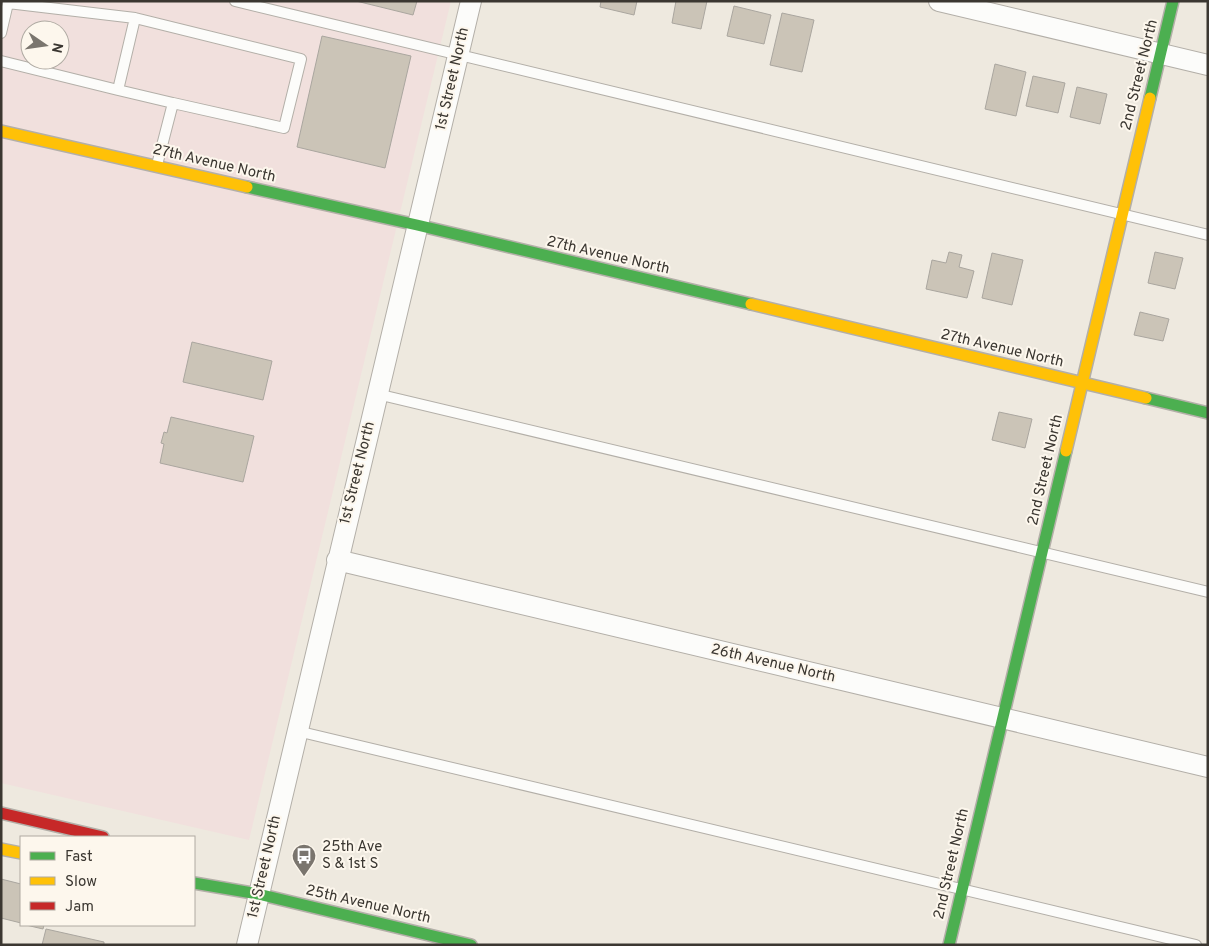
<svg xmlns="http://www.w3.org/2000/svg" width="1209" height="946" viewBox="0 0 1209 946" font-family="Overpass,sans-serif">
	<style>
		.commercial { fill: #f1e0dd; fill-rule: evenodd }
		.building { fill: #cbc4b7; stroke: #aaa69f }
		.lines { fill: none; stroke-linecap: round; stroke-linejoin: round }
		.lane-casing { stroke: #b3afa8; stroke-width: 12 }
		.street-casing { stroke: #b3afa8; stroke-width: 22 }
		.fast-casing { stroke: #b3afa8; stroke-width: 14 }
		.slow-casing { stroke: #b3afa8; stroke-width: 14 }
		.jam-casing { stroke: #b3afa8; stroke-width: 14 }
		.lane { stroke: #fcfcfa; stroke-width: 10 }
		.street { stroke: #fcfcfa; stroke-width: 20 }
		.fast { stroke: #4caf50; stroke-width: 11 }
		.slow { stroke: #ffc107; stroke-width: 11 }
		.jam { stroke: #c62828; stroke-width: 11 }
		.labels { text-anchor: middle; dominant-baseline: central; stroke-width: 4; stroke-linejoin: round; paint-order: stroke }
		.street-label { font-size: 15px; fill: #3b3731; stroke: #fdf7ed }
		.poi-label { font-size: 15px; fill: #3b3731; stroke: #fdf7ed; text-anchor: start }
	</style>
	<rect width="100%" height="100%" fill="#eee9df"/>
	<!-- commercial -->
	<path class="commercial" d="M1,1H451L249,840L1,783ZM30,30H60V60H30Z"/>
	<!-- building -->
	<path class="building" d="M356,1H417L413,15Z
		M601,1H637L634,15L600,7Z
		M676,1H707L701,29L672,23Z
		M734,6L771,15L764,44L727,36Z
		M782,13L814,20L802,72L770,65Z
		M322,36L411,56L385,168L297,147Z
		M995,64L1026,72L1016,116L985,109Z
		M1033,76L1065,83L1058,113L1026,106Z
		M1077,87L1107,94L1100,124L1070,117Z
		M949,252L962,255L959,267L974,271L967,298L926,289L932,260L946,263Z
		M1155,252L1183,258L1175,289L1148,283Z
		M992,253L1023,260L1012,305L982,298Z
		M1140,312L1169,319L1163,341L1134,335Z
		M192,342L272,361L263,400L183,382Z
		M999,412L1032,419L1025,448L992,440Z
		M171,417L254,436L243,482L160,463L164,444L161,443L164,432L167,433Z
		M1,879L21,884V923L1,918Z
		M26,925H44L43,929Z
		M46,929L104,942V945H42Z"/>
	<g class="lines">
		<defs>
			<path id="lane" d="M235,1L1208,235
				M135,18L301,59L284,128L173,103L157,165
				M1,33L8,3L135,18L118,90L1,61
				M118,90L173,103
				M377,394L1208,592
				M297,731L1196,945"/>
			<path id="street" d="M939,1L1208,65
				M337,560L1208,767
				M247,945L471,1"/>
			<path id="fast" d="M1150,98L1173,1
				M247,187L417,225L751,304
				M1146,398L1208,413
				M194,883L258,894L471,945
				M949,945L1066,451"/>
			<path id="slow" d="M1,131L247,187
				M751,304L1146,398
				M1066,451L1150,98
				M1,849L21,853"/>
			<path id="jam" d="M1,813L103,837"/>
		</defs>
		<!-- lane casing -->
		<use href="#lane" class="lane-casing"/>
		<!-- street casing -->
		<use href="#street" class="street-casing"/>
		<!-- fast casing -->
		<use href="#fast" class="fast-casing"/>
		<!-- slow casing -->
		<use href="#slow" class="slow-casing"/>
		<!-- jam casing -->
		<use href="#jam" class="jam-casing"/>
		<!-- lane -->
		<use href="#lane" class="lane"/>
		<!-- street -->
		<use href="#street" class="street"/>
		<!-- fast -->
		<use href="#fast" class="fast"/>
		<!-- slow -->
		<use href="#slow" class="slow"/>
		<!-- jam -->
		<use href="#jam" class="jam"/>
	</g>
	<!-- icons -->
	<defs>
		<symbol id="bus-pin" viewBox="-11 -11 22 30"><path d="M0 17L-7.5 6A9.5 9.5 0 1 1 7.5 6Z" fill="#7a756e" stroke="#fdf7ed"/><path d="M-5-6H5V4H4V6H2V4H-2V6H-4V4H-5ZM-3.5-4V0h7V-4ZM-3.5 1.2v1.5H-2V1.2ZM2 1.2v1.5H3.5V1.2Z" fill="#fff"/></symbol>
	</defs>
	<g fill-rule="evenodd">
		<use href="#bus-pin" x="290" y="842" width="28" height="38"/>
	</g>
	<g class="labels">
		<!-- street labels -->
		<g class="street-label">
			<text transform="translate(1140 75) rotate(-76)">2nd Street North</text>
			<text transform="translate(453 79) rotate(-77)">1st Street North</text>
			<text transform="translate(214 164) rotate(13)">27th Avenue North</text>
			<text transform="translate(608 256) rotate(13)">27th Avenue North</text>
			<text transform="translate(1002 349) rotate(13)">27th Avenue North</text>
			<text transform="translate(1046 470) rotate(-77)">2nd Street North</text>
			<text transform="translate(358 473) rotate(-76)">1st Street North</text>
			<text transform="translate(773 664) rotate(13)">26th Avenue North</text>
			<text transform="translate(952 864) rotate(-77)">2nd Street North</text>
			<text transform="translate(265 867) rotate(-77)">1st Street North</text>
			<text transform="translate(368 905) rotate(13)">25th Avenue North</text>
		</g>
		<!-- poi labels -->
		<g class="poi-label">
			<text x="322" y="847">25th Ave<tspan x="322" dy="17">S &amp; 1st S</tspan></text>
		</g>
	</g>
	<!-- border -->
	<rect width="1209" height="946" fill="none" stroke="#3b3731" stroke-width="5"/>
	<!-- legend -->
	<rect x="20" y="836" width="175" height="90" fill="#fdf7ed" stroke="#afaaa2"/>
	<rect x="30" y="852" width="25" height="8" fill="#4caf50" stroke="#afaaa2"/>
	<text x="65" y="861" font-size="15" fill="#3b3731">Fast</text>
	<rect x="30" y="877" width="25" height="8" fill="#ffc107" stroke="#afaaa2"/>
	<text x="65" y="886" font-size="15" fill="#3b3731">Slow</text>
	<rect x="30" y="902" width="25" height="8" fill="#c62828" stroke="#afaaa2"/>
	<text x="65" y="911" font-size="15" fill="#3b3731">Jam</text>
	<!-- north arrow -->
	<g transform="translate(45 45) rotate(103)"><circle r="24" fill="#fdf7ed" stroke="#afaaa2"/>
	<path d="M0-4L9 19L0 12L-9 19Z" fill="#7a756e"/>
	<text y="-8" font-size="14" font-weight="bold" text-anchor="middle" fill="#3b3731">N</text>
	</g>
</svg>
